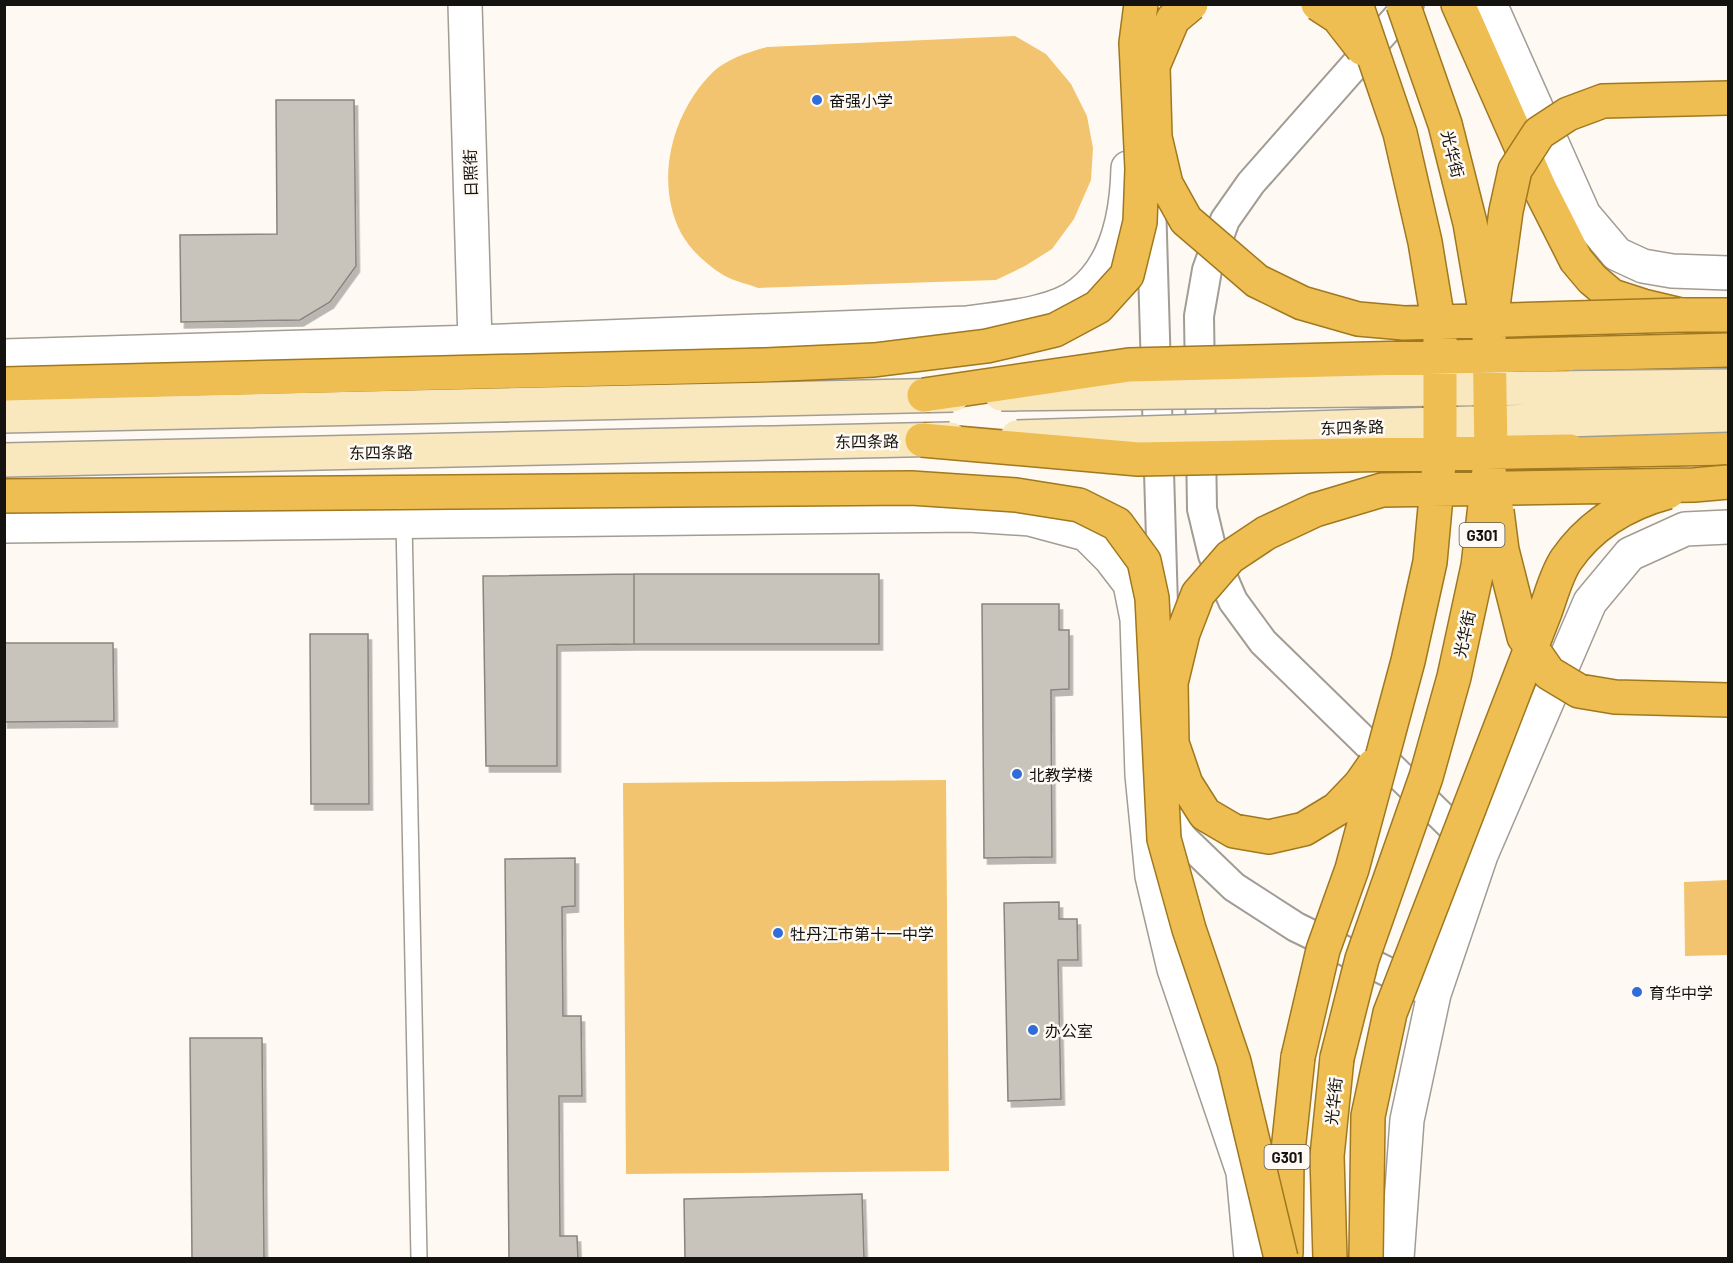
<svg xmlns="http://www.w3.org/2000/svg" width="1733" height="1263" viewBox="0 0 1733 1263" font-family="Barlow,'Noto Sans SC',sans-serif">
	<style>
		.green { fill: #f2c46f }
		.building { fill: #c8c3bb; stroke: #89857d; stroke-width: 1.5; filter: url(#shadow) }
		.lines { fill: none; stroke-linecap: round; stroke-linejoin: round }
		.service-casing { stroke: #a19c94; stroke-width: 18 }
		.minor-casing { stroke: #a19c94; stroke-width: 32 }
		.tertiary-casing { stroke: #a19c94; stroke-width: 36 }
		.trunk-casing { stroke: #a0781f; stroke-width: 36 }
		.service { stroke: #fff; stroke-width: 15 }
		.minor { stroke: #fff; stroke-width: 28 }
		.tertiary { stroke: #fff; stroke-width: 33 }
		.trunk { stroke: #efbe52; stroke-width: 33 }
		.secondary-bridge-casing { stroke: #a19c94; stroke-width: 36; stroke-linecap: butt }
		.trunk-bridge-casing { stroke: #a0781f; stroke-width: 36; stroke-linecap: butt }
		.secondary-bridge { stroke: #f9e7be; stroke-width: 33 }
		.trunk-bridge { stroke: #efbe52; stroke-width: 33 }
		.poi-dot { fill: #306ddb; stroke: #fefaf3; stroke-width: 2 }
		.labels { text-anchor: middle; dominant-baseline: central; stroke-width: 5; stroke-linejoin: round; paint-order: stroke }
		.shield { fill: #fefaf3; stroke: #5b5854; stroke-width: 1.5 }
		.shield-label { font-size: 15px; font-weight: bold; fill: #151310 }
		.poi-label { font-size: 16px; fill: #151310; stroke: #fefaf3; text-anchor: start }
		.street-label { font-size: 16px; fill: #151310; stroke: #fefaf3 }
	</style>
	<defs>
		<filter id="shadow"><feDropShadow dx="3.5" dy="6" stdDeviation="0" flood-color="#0004"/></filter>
	</defs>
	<rect width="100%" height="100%" fill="#fefaf3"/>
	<!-- green -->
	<path class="green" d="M1015,36L1046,54L1071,84L1087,116L1093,148L1091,180L1074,219L1052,249L1025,266L996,280L758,288C748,284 737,282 727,277C710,268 690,250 681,233C654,181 672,112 713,72C727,59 749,52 767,47Z
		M946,780L949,1171L626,1174L623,783Z
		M1728,880V955L1685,956L1684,882Z"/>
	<!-- building -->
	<path class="building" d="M276,100H354L356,266L330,302L300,320L181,322L180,235L277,234Z
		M634,574H879V644H634Z
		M634,574V644L557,645V766H486L483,576Z
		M982,604H1059V630H1069V689L1051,690L1052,857L984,858Z
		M310,634H368L369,804H311Z
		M4,643H113L114,721L4,722Z
		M575,858V906L562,907L563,1016H581L582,1096H559L560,1236H577L578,1258H509L505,859Z
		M1059,902V919H1077L1078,960H1058L1061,1099L1008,1101L1004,903Z
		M190,1038H262L264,1258H192Z
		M862,1194L864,1258H685L684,1199Z"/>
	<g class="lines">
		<defs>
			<path id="service" d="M404,521L419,1258"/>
			<path id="minor" d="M1409,4L1251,183L1225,220L1207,270L1199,316L1202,509L1213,555L1233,601L1263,642L1475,849
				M1140,48L1146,29L1162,4
				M1151,202L1163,606
				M1160,802L1183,838L1234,887L1296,927L1423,989"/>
			<path id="tertiary" d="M465,4L475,342
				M1490,4L1584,215L1617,254L1643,266L1672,271L1728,273
				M4,356L475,342L967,323C1001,318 1054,315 1081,293C1118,264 1127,213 1128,168
				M4,526L969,515L1030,519L1086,534L1110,558L1130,584L1137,619L1142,775L1152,876L1174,969L1243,1172L1251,1258
				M1397,1258L1407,1120L1434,994L1481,855L1590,602L1630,554L1685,529L1728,527"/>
			<path id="trunk" d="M1458,4L1539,187L1576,260L1592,279L1612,296L1643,306L1681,315H1728
				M1569,354L1728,350
				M1570,451L1728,448
				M1286,1253L1287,1160L1298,1057
				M1330,1258L1327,1156L1337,1058"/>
		</defs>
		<!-- service casing -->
		<use href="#service" class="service-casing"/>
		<!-- minor casing -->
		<use href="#minor" class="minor-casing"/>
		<!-- tertiary casing -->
		<use href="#tertiary" class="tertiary-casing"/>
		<!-- trunk casing -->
		<use href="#trunk" class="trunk-casing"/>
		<!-- service -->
		<use href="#service" class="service"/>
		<!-- minor -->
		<use href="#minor" class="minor"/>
		<!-- tertiary -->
		<use href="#tertiary" class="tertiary"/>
		<!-- trunk -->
		<use href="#trunk" class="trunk"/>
		<defs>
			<path id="secondary-bridge" d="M1001,394L1728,386
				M4,416L953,395
				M1017,437L1728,415
				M4,460L950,439"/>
			<path id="trunk-bridge" d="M1191,4L1173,19L1153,66L1155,137L1166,184L1186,220L1257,281L1302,303L1358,319L1404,323L1681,315
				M1318,4L1338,17L1363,49
				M1493,306L1506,211L1515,170L1539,133L1568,114L1603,101L1728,98
				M4,384L765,365L874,360L987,346L1055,330L1098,307L1127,275L1140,222L1142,169L1136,43L1141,4
				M924,395L1129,365L1569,354
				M922,440L1138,459L1570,451
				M4,496L911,488L1016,495L1079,505L1117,524L1144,561L1152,598L1164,839L1189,929L1234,1062L1281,1258
				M1497,511L1502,550L1524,637L1549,673L1579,691L1615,697L1728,700
				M1374,765L1360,785L1337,809L1304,829L1269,837L1234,831L1205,814L1186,784L1172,743L1171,683L1183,633L1198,594L1230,557L1266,533L1315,510L1382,490L1694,485L1728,482
				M1298,1057L1323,950L1352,869L1408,661L1430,562L1440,453V333L1425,242L1400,133L1356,4
				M1337,1058L1362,959L1426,777L1454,677L1478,566L1491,453L1489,334L1470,223L1445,124L1403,4
				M1366,1258L1368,1116L1390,1013L1545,612C1551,596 1556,575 1566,560C1590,525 1627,503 1668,492"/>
		</defs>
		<!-- secondary-bridge casing -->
		<use href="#secondary-bridge" class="secondary-bridge-casing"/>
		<!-- trunk-bridge casing -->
		<use href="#trunk-bridge" class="trunk-bridge-casing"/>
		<!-- secondary-bridge -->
		<use href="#secondary-bridge" class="secondary-bridge"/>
		<!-- trunk-bridge -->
		<use href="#trunk-bridge" class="trunk-bridge"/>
	</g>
	<!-- markers -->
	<g class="poi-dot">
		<circle cx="817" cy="100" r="6"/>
		<circle cx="1017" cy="774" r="6"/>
		<circle cx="778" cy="933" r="6"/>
		<circle cx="1637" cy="992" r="6"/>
		<circle cx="1033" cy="1030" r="6"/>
	</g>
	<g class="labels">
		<!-- shield labels -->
		<g class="shield">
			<rect x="1459.5" y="523" width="45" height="24" rx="4.5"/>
			<rect x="1264.5" y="1145" width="45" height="24" rx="4.5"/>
		</g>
		<g class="shield-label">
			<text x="1482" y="535">G301</text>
			<text x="1287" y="1157">G301</text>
		</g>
		<!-- poi labels -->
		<g class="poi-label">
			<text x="829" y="100">奋强小学</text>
			<text x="1029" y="774">北教学楼</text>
			<text x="790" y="933">牡丹江市第十一中学</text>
			<text x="1649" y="992">育华中学</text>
			<text x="1045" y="1030">办公室</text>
		</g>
		<!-- street labels -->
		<g class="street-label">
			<text transform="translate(1453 154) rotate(76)">光华街</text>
			<text transform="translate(470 173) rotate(-92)">日照街</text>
			<text transform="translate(1352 427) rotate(-2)">东四条路</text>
			<text transform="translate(867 441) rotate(-1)">东四条路</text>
			<text transform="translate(381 452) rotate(-1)">东四条路</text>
			<text transform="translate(1464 634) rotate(-78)">光华街</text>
			<text transform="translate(1333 1101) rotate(-84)">光华街</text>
		</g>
	</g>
	<!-- border -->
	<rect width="1733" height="1263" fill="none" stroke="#151310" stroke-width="12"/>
</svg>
